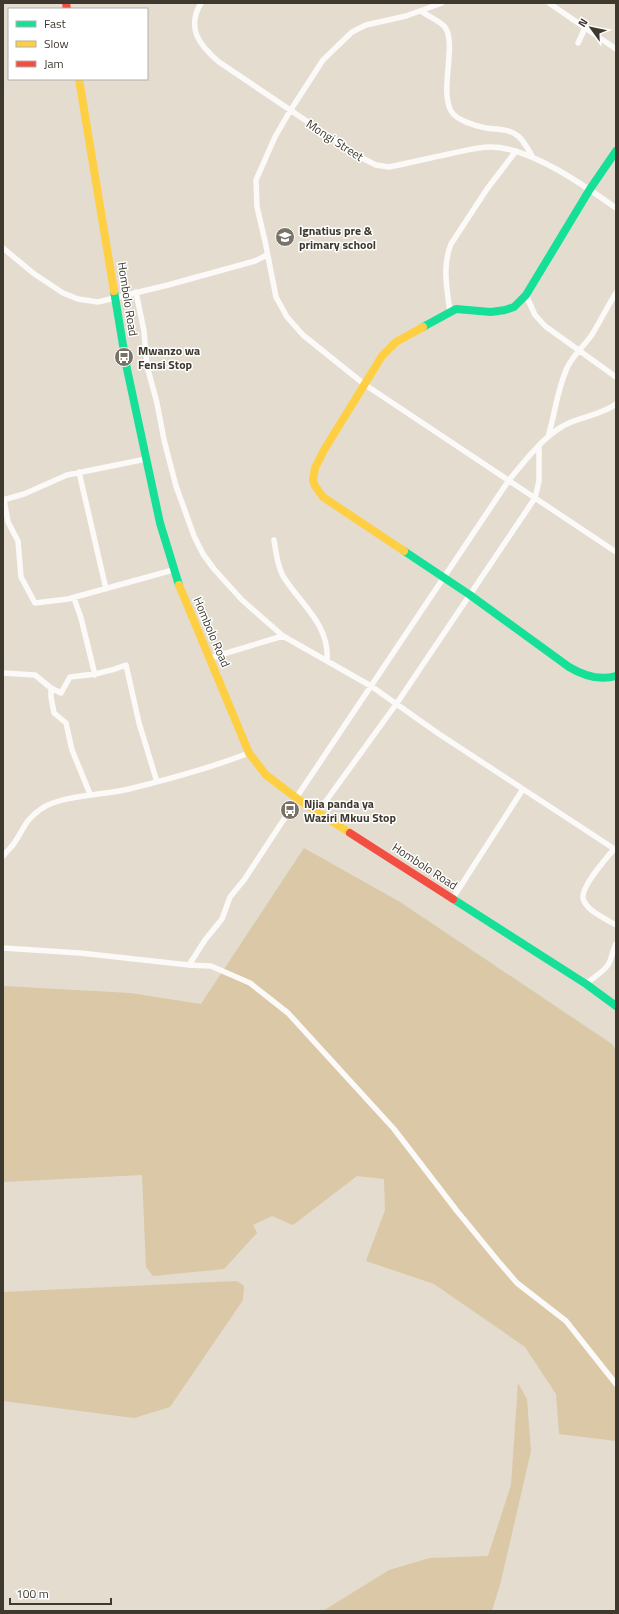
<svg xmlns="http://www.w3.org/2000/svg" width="619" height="1614" viewBox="0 0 619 1614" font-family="'Titillium Web',sans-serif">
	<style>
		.green { fill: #dac8a7 }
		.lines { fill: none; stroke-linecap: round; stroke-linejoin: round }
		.street { stroke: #fbfaf8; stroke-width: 5.5 }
		.fast { stroke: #16e098; stroke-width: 8 }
		.slow { stroke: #ffcf43; stroke-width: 8 }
		.jam { stroke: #f24e42; stroke-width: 8 }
		.labels { text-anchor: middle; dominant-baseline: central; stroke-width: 3; stroke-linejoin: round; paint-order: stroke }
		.street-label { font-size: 12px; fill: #3e392f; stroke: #fff }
		.poi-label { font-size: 12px; font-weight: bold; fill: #3e392f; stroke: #fff; text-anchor: start }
	</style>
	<rect width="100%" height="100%" fill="#e4dcce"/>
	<!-- green -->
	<path class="green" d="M304,848L400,902L612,1044L616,1050V1441L559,1434L556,1394L525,1347L434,1284L366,1261L385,1210L384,1179L357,1176L293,1225L272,1216L253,1225L257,1233L224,1269L153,1276L146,1267L142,1175L3,1182V986L130,993L201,1004Z
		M237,1281L244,1286L243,1300L170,1407L134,1418L3,1401V1292Z
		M518,1383L527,1399L531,1451L501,1581L492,1611H323L389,1570L430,1558L488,1556L511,1485Z"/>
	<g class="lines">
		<!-- street -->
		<path class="street" d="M201,3C186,28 199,45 219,62L360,157L376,165L389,167C409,163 429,158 449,154C463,151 477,147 491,147C530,147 585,186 616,208
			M442,3L406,16L366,25L352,32L323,60L290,111L275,137L256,180L257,207L265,241L276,297L287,317L303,335L364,384L616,552
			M549,3L616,49
			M421,11C428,16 438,20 444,26C458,41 439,90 451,111C456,120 475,126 486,128C497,130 508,128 518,136C524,141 528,149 532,156
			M578,43L585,28
			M3,248L33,273L63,293L78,299L98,302L168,285L255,261L267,255
			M136,292L144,331L147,366L157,403L164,440L176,486L194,536L203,554L214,569L242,600L283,636L371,686L439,734L616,850
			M526,295L535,315L545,326L616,377
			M450,312C447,289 442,266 451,244L487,189L516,151
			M548,437C555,414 557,390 567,368C573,355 583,347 591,336C600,322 607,307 616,293
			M79,472L106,589
			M3,500L24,494L67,475L146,459
			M4,500L8,522L18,541L21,577L35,603L68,599L173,570
			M274,540C276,552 277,565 283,576C300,604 330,624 327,661
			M74,598L81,618L95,675
			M210,658L283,636
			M3,673L35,675L51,688L61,693L70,677C90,675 107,673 126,665L139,723L157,782
			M51,688V697L54,713L66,723L72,750L90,794
			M296,798L509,480C523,463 543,437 563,426C580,416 600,416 616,404
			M318,812L397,703L535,498L539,481V447
			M614,849C607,858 577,890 584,901C589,912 606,919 616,925
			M3,856C7,851 12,847 15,842C24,828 26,819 41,809C61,795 105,795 129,789C170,779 210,768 249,753
			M453,898L523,789
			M3,948L80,953L189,965L211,966L250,983L288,1013L394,1129L457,1211L498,1261L517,1283L566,1321L616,1384
			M189,965L205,940L222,919L230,897L244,880L290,810L299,800
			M586,984C593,978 603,972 608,965C612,959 612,951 616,944"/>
		<!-- fast -->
		<path class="fast" d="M114,291L127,369L160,523L179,585
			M423,327L456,309L491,312L505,310L514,307L526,295L590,189L616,151
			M404,551L470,595L569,667C584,676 599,681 616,676
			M453,899L586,984L616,1006"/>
		<!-- slow -->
		<path class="slow" d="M79,79L114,291
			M404,551L323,497L315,486L313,480L315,468L324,450L382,356L396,342L423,327
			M179,585L249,753L266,775L299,800L350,833"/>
		<!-- jam -->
		<path class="jam" d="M66,3L67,9
			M350,833L453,899"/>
	</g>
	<!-- icons -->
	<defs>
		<symbol id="school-disc" viewBox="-11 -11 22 22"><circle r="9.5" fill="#787267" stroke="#fff"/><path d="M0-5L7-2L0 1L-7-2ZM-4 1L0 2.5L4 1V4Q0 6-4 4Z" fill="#fff"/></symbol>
		<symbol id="bus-disc" viewBox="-11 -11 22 22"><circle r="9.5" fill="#787267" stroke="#fff"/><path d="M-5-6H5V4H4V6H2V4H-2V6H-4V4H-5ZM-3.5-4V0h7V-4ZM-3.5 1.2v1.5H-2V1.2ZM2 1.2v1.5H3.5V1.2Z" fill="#fff"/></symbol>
	</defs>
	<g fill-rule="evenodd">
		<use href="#school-disc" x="274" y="226" width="22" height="22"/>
		<use href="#bus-disc" x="113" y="346" width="22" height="22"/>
		<use href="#bus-disc" x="279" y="799" width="22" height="22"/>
	</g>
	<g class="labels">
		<!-- street labels -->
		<g class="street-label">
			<text transform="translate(335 140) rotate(33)">Mongi Street</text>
			<text transform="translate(128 299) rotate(81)">Hombolo Road</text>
			<text transform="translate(212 632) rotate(67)">Hombolo Road</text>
			<text transform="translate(425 866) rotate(33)">Hombolo Road</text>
		</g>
		<!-- poi labels -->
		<g class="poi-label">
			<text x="299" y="230">Ignatius pre &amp;<tspan x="299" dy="14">primary school</tspan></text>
			<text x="138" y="350">Mwanzo wa<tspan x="138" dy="14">Fensi Stop</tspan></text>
			<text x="304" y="803">Njia panda ya<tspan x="304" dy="14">Waziri Mkuu Stop</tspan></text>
		</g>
	</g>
	<!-- border -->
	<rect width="619" height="1614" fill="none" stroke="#3e392f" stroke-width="8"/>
	<!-- legend -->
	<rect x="8" y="8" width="140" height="72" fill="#ffffff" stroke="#b2b0ac"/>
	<rect x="16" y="21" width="20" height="6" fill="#16e098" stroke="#b2b0ac"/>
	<text x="44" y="28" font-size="12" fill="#3e392f">Fast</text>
	<rect x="16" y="41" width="20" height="6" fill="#ffcf43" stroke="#b2b0ac"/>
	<text x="44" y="48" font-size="12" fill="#3e392f">Slow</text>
	<rect x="16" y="61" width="20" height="6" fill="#f24e42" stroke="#b2b0ac"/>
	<text x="44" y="68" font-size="12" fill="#3e392f">Jam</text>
	<!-- north arrow -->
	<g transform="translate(591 28) rotate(303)" stroke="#ffffff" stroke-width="3" paint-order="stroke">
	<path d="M0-3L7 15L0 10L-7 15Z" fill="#3e392f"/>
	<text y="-6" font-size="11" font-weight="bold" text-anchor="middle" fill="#3e392f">N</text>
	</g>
	<!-- scale -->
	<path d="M10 1598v6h101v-6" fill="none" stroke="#3e392f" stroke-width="2"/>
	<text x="16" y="1598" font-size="12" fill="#3e392f" stroke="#ffffff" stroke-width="3" paint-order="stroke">100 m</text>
</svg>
